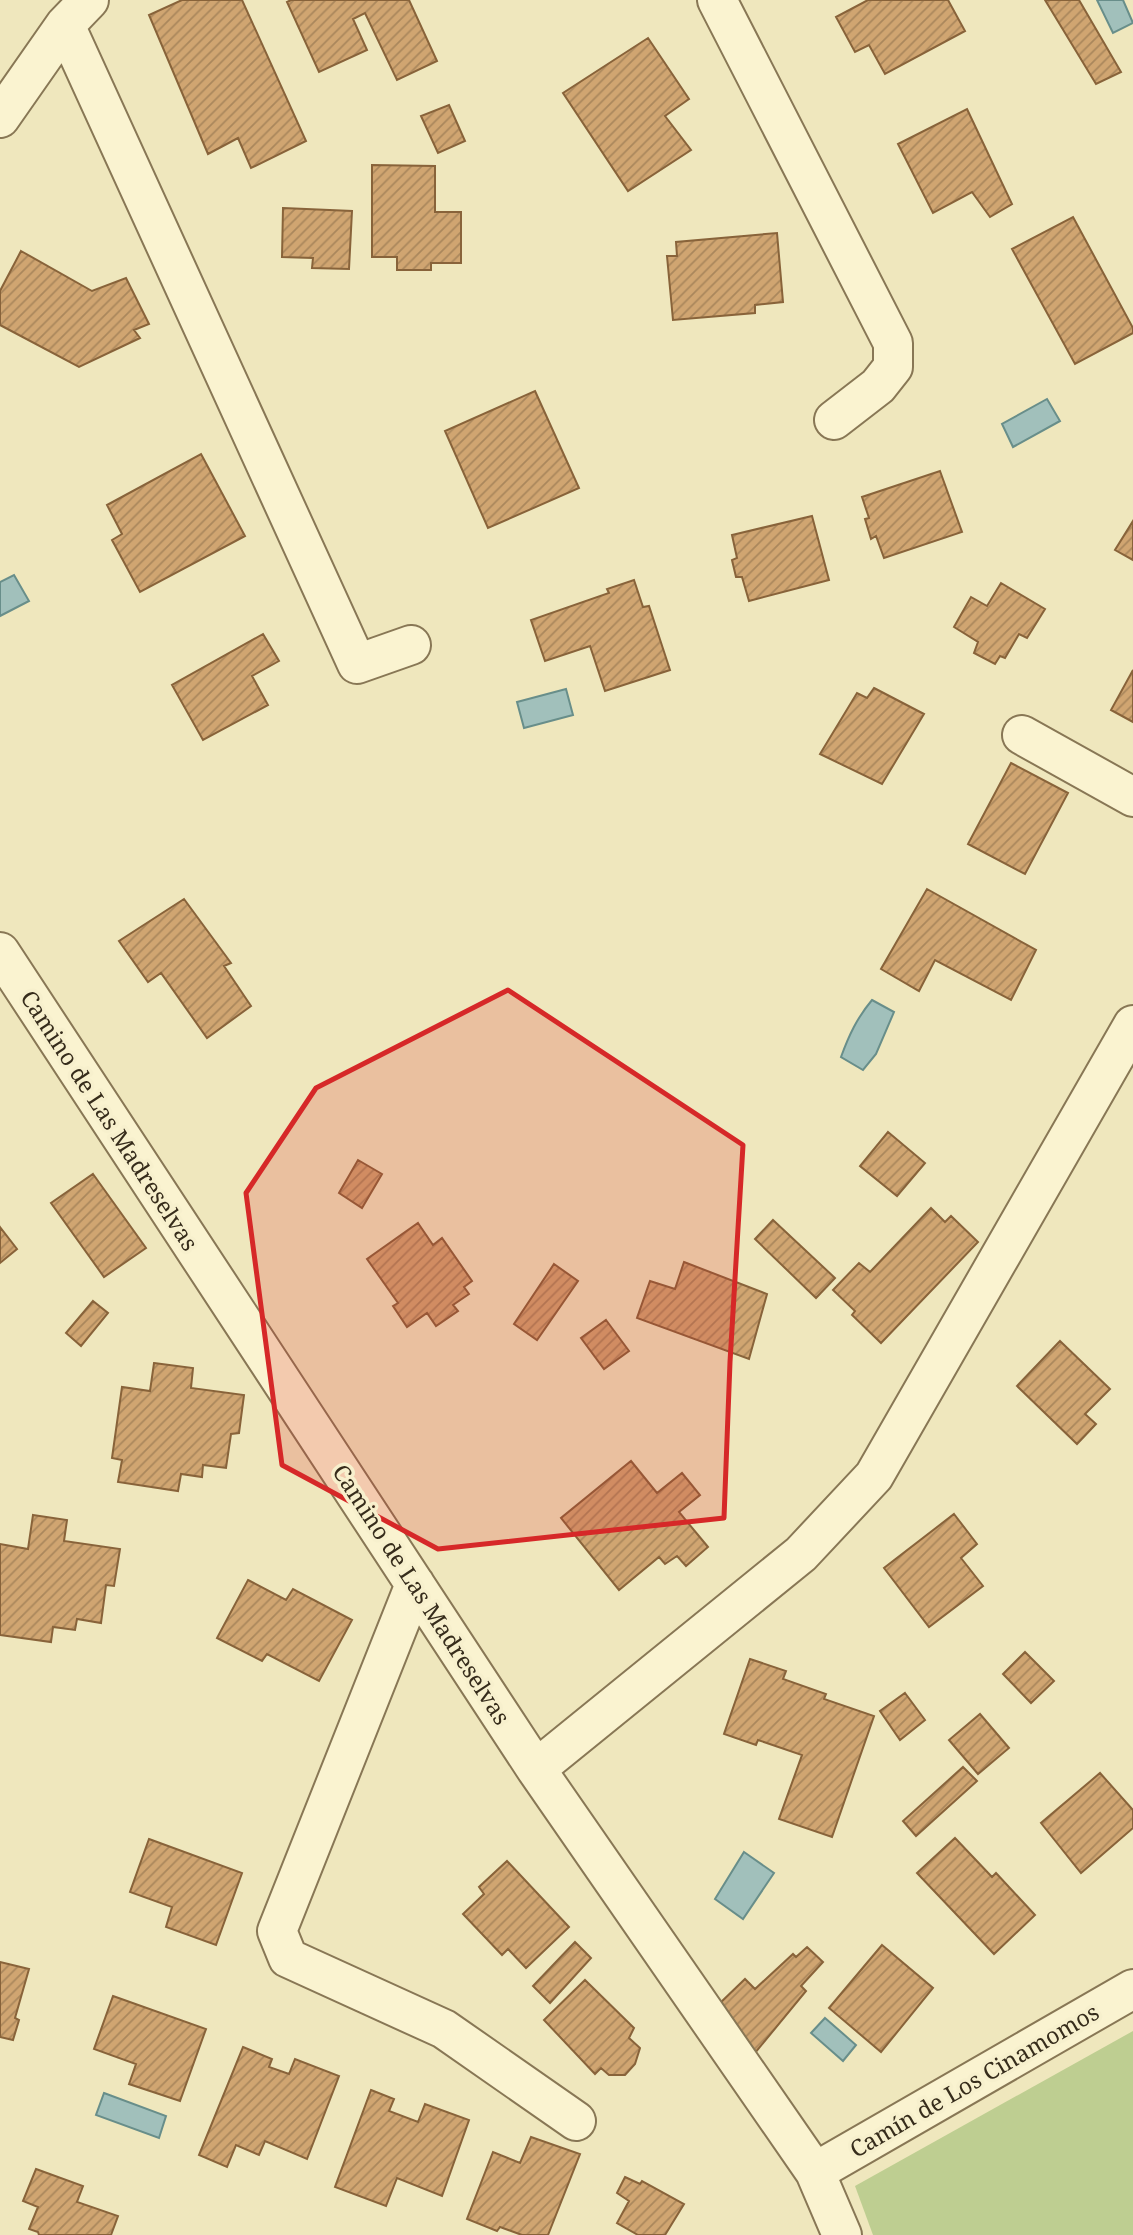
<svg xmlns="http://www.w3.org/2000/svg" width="1133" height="2235" viewBox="0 0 1133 2235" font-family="'Noto Serif',serif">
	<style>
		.green { fill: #bece91 }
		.water { fill: #a1c0bb; stroke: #688e8a; stroke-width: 2 }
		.building { fill: url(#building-hatch); stroke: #88633a; stroke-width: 2 }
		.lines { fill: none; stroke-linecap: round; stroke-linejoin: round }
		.minor-casing { stroke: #875; stroke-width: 42 }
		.minor { stroke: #faf3d0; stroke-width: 38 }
		.marked { fill: #d62828; fill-opacity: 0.2; stroke: #d62828; stroke-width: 5; stroke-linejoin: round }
		.labels { text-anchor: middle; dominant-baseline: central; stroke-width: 7; stroke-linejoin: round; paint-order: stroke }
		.street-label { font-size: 23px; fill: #362c1b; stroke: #f7f0cd }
	</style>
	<defs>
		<pattern id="building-hatch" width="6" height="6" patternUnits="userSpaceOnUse" patternTransform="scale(1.75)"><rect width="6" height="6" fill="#d0a571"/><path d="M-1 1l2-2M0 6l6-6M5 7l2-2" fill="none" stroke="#aa875c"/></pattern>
	</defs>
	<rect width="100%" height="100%" fill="#efe7bd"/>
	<!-- green -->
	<path class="green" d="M1133,2031V2235H873L855,2186Z"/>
	<!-- water -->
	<path class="water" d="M1097,0H1123L1133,23L1113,33Z
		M1047,399L1060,421L1013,447L1002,424Z
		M14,575L29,601L0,616V582Z
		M566,689L573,715L524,728L517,702Z
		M872,1000L894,1012L876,1054L863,1070L841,1057C849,1035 857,1018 872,1000Z
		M744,1852L774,1873L743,1919L715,1899Z
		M825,2018L856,2045L843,2061L811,2033Z
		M104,2093L166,2116L159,2138L96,2115Z"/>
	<!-- building -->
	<path class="building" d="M182,0H242L306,141L251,168L238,138L208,154L149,15Z
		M291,0H409L437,61L397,80L365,13L353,19L367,50L319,72L287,2Z
		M868,0H948L965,31L885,74L869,45L855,52L836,17Z
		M1045,0H1079L1121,72L1096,84Z
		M648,38L689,99L665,116L691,150L628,191L563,93Z
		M449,105L465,141L438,153L421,116Z
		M967,109L1012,204L990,217L972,192L933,213L898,144Z
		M372,165L435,166V212H461V263H431V270H397V257H372Z
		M283,208L352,211L349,269L312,268L313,258L282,257Z
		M1073,217L1133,328V333L1075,364L1012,249Z
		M777,233L783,302L755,305V313L673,320L667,256H677L676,242Z
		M21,251L92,291L126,278L149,324L134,330L140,338L79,367L0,325V291Z
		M535,391L579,488L488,528L445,431Z
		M201,454L245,536L140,592L112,540L122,534L107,505Z
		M940,471L962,532L884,558L876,536L871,539L865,519L869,518L862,497Z
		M812,516L829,580L749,601L742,577H736L732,560L737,558L732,535Z
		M1133,521V560L1115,550Z
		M634,580L643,607L649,606L670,670L605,691L590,646L545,661L531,620L609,593L607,589Z
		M1001,583L1045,609L1027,638L1019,634L1005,658L1000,656L995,664L974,653L978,642L954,627L971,597L987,606Z
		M263,634L279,661L252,676L268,705L203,740L172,685Z
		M1133,670V722L1111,710Z
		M874,688L924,714L882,784L820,754L857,693L867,698Z
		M1011,763L1068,793L1025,874L968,844Z
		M927,889L1036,950L1011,1000L935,960L919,991L881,969Z
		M184,899L231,963L224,966L251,1006L207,1038L161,973L148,982L119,941Z
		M888,1132L925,1163L897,1196L860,1166Z
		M358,1160L382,1174L362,1208L339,1193Z
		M93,1174L146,1248L104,1277L51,1203Z
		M931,1208L945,1222L951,1216L978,1242L881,1343L852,1315L855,1311L833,1290L859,1263L870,1272Z
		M773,1220L835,1278L816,1298L755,1239Z
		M418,1223L433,1245L442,1238L472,1281L464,1287L469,1294L453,1305L458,1311L436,1326L427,1313L407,1327L393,1306L398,1303L367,1259Z
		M0,1227L17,1249L0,1263Z
		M684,1262L767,1294L749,1359L637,1318L650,1281L675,1289Z
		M554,1264L578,1281L537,1340L514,1324Z
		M93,1301L108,1313L81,1346L66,1333Z
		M606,1320L629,1351L604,1369L581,1338Z
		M1060,1341L1110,1389L1085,1414L1096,1424L1077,1444L1017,1386Z
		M154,1363L193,1368L191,1388L244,1395L239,1433L231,1434L226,1468L203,1465L202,1477L181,1474L178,1491L118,1482L122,1460L112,1458L122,1387L150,1391Z
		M631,1461L657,1493L682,1473L700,1495L679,1512L708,1547L686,1566L677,1556L665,1564L659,1557L619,1590L561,1518Z
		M954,1514L977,1544L961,1558L983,1586L929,1627L884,1568Z
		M33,1515L67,1520L64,1541L120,1549L114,1586L106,1585L101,1623L77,1619L75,1630L53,1627L51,1642L0,1635V1544L28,1549Z
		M248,1580L286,1600L293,1589L352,1620L319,1681L267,1654L262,1661L217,1638Z
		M1025,1652L1054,1681L1031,1703L1003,1674Z
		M750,1659L786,1671L783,1679L826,1694L824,1699L874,1716L832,1837L779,1819L802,1755L758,1740L756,1745L724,1734Z
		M905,1693L925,1720L900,1740L880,1711Z
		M980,1714L1009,1748L978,1774L949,1740Z
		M963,1767L977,1781L916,1836L903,1821Z
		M1100,1773L1133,1810V1828L1081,1873L1041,1823Z
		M955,1838L992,1877L996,1873L1035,1915L994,1954L917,1873Z
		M149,1839L242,1873L216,1945L166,1927L172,1907L130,1892Z
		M507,1861L569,1927L526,1968L508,1949L502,1955L463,1914L484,1894L479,1887Z
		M575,1942L591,1958L550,2003L533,1986Z
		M882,1945L933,1988L881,2052L829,2008Z
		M807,1947L823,1962L801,1986L806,1991L750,2059L716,2007L745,1979L755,1989L793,1954L796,1957Z
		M0,1962L29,1969L15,2018L19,2020L13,2040L0,2037Z
		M585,1980L634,2028L629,2038L640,2048L635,2064L625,2075H609L601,2068L595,2074L544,2020Z
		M113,1996L206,2029L180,2101L129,2084L136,2064L94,2049Z
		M243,2047L272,2059L269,2067L289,2074L295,2059L339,2076L307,2159L265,2141L259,2155L236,2145L227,2167L199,2155Z
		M371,2090L394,2099L389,2111L418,2122L425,2104L469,2120L442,2196L397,2178L386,2206L335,2187Z
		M531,2137L580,2154L548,2235H522L500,2227L497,2231L467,2219L493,2152L520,2163Z
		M36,2169L83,2186L77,2202L118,2216L111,2235H39L38,2232L29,2229L38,2207L23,2201Z
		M625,2177L640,2184L642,2181L684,2204L665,2235H638L617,2223L629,2201L617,2193Z"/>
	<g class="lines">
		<defs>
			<path id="minor" d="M717,0L893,343V367L878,386L834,420
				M65,25L357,664L411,645
				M0,118L65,25L89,0
				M1022,735L1133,797
				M0,952L536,1769L815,2172L842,2235
				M415,1584L277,1931L288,1958L444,2029L576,2121
				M536,1769L801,1554L874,1476L1133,1025
				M815,2172L1133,1989"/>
		</defs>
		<!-- minor casing -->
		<use href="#minor" class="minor-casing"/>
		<!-- minor -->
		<use href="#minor" class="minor"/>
	</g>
	<!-- marked area -->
	<path class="marked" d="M508,990L743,1145L730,1362L724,1518L438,1549L282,1465L246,1193L316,1088Z"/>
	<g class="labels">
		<!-- street labels -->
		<g class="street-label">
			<text transform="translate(110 1120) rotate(57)">Camino de Las Madreselvas</text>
			<text transform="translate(422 1594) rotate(57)">Camino de Las Madreselvas</text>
			<text transform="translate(974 2080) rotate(-30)">Camín de Los Cinamomos</text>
		</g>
	</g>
</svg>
